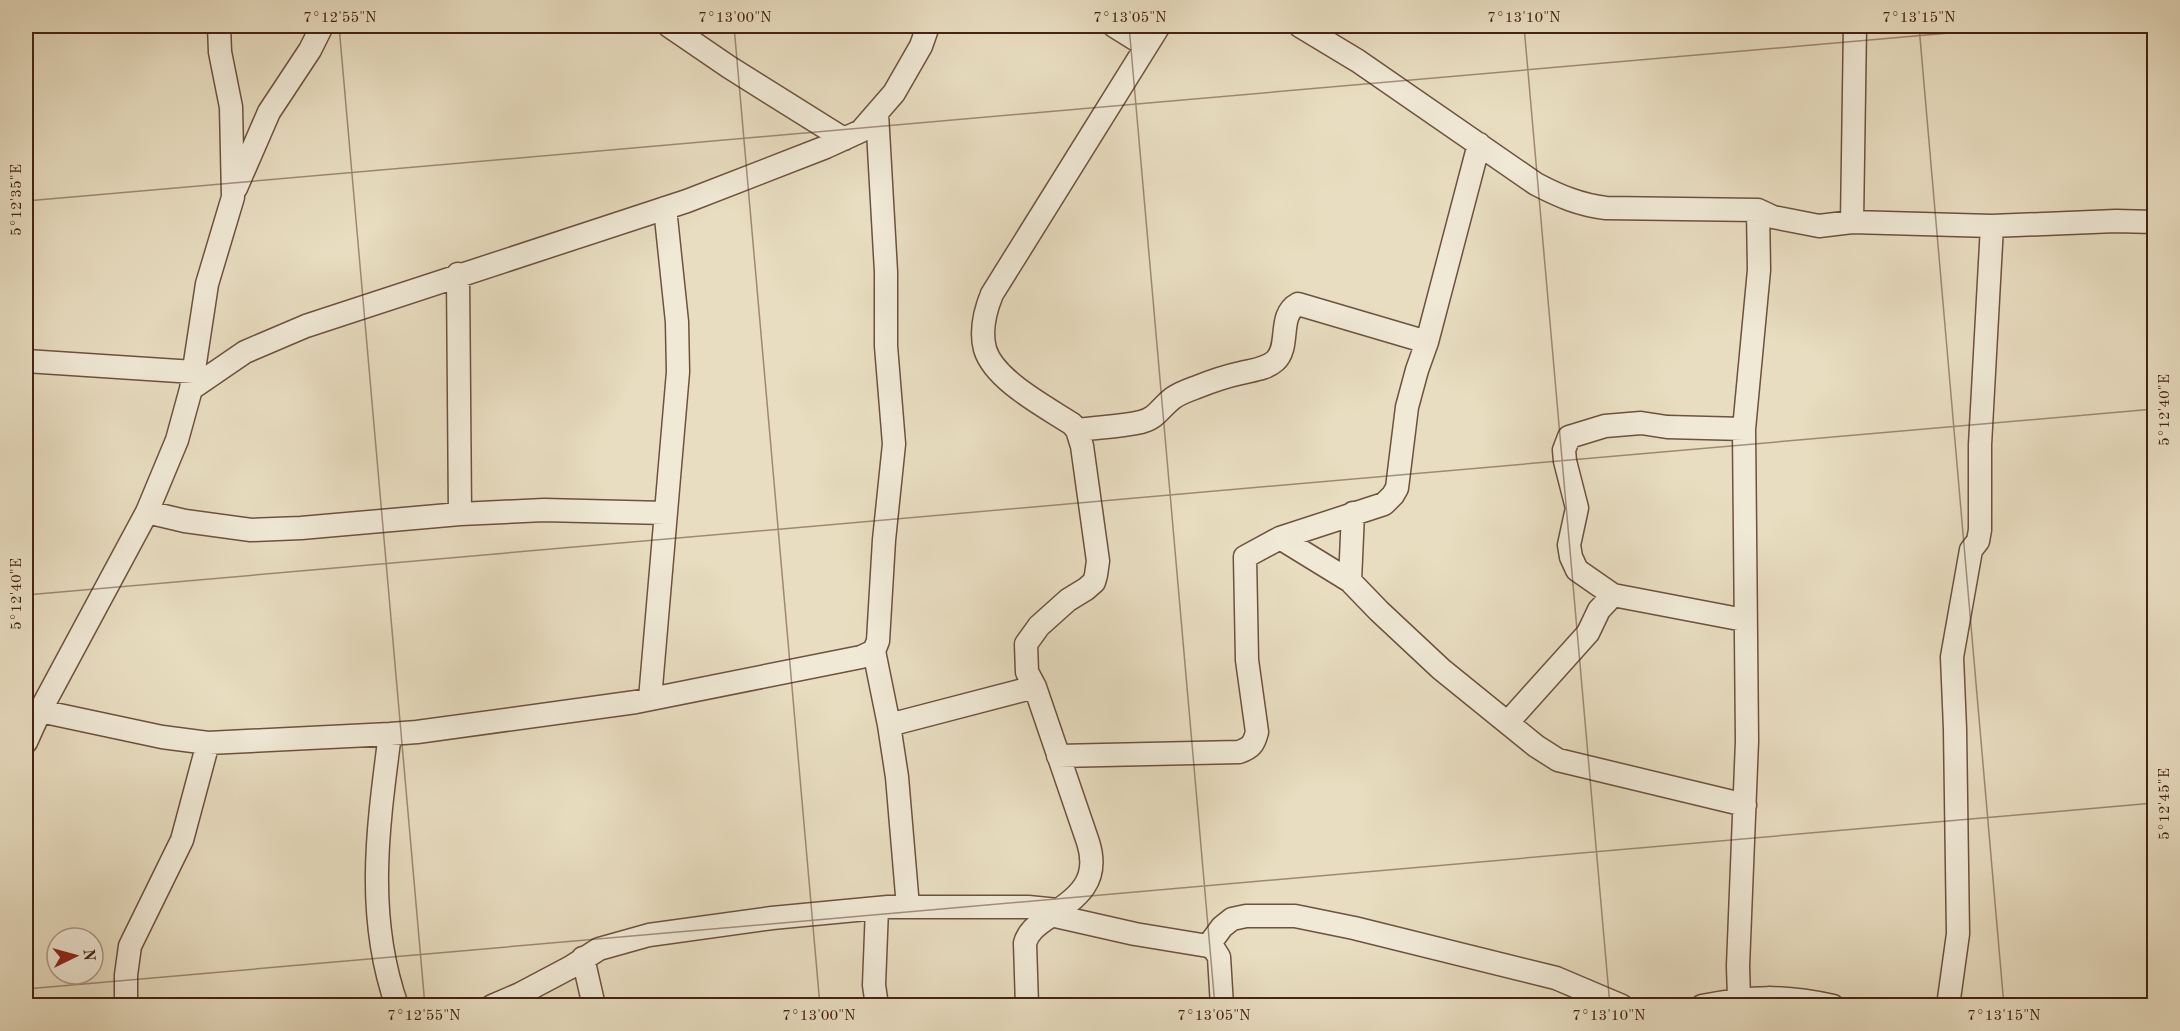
<svg xmlns="http://www.w3.org/2000/svg" width="2180" height="1031" viewBox="0 0 2180 1031" font-family="'Old Standard TT',serif">
	<style>
		.lines { fill: none; stroke-linecap: round; stroke-linejoin: round }
		.minor-casing { stroke: #6e513e; stroke-width: 25 }
		.minor { stroke: #f0e9d6; stroke-width: 22 }
		.ticks { fill: none; stroke: #452213; stroke-width: 1.5; stroke-opacity: 0.45 }
		.neatline { fill: none; stroke: #452213; stroke-width: 2 }
		.ticks-label { font-size: 15px; text-anchor: middle; fill: #452213 }
	</style>
	<rect width="100%" height="100%" fill="#e8ddc0"/>
	<filter id="stains"><feTurbulence type="fractalNoise" baseFrequency=".00333" numOctaves="4"/><feColorMatrix values="0 0 0 0 .2 0 0 0 0 .09 0 0 0 0 .02 0 0 0 .5 -.17"/></filter>
	<radialGradient id="worn" r=".72"><stop offset=".6" stop-color="#630" stop-opacity="0"/><stop offset="1" stop-color="#630" stop-opacity=".3"/></radialGradient>
	<g class="lines">
		<defs>
			<path id="minor" d="M669,26L729,67L844,139
				M1114,26L1146,46
				M1300,26L1358,61L1536,184C1559,196 1580,205 1606,208L1758,210L1773,217L1819,226L1852,222L1992,226L2116,221L2154,222
				M877,113L886,272V346L894,444L884,540L878,641L874,651L889,725L897,777L908,907
				M236,188L269,112L310,50L322,26
				M1852,222L1855,26
				M458,274L460,514
				M26,361L194,372
				M191,389L245,352L306,326L687,201L826,147L861,131L894,93L921,46L928,26
				M1077,430C1098,427 1120,427 1141,422C1157,418 1160,408 1173,398C1180,393 1189,390 1197,387C1212,381 1227,376 1241,373C1253,370 1266,369 1275,361C1291,347 1277,315 1298,304L1427,342
				M147,512L185,521L251,530L301,528L460,514L544,510L665,513
				M1280,538L1350,581L1379,611L1441,669L1536,746L1558,760L1745,805
				M1350,581L1353,513
				M1744,620L1613,595L1577,570L1571,557L1569,545L1577,508L1565,461L1564,450L1569,437L1605,426L1641,423L1667,427L1744,429
				M650,699L678,372L677,322L665,208
				M40,711L162,737L208,743L390,734L417,732L636,702L861,657L874,651
				M1508,722L1588,633L1599,610L1613,595
				M889,725L1035,687
				M390,734C378,827 365,915 397,1006
				M26,742L40,711L147,512L177,440L191,389L207,284L233,197L231,107L220,52L219,26
				M1058,756L1239,752C1251,748 1254,744 1257,732L1247,660L1245,557L1280,538L1384,504L1393,495L1397,488L1407,407L1417,370L1427,342L1479,144
				M1051,915L1135,934L1208,946L1214,949L1219,957L1222,1006
				M1208,946L1222,927L1232,919L1246,916H1295L1354,928L1556,978L1622,1006
				M583,958L594,1006
				M1739,999L1738,966L1747,741L1744,429L1759,270L1758,210
				M126,1006V975L130,946L182,840L208,743
				M492,1006L520,994L571,967L599,949L649,935L772,918L888,907H1028L1058,910
				M877,1006L874,985L877,908
				M1027,1006L1025,943C1028,932 1036,926 1046,919C1076,898 1101,883 1088,842L1035,687L1027,672L1026,644L1039,626L1068,600L1086,589L1094,582L1096,575L1098,561L1082,446L1077,430L1072,424C1046,407 994,380 985,349C980,330 985,311 992,294L1159,26
				M1702,1006C1751,996 1784,995 1833,1006
				M1948,1006L1958,934L1955,729L1952,657L1971,550L1978,541L1980,530V445L1992,226"/>
		</defs>
		<!-- minor casing -->
		<use href="#minor" class="minor-casing"/>
		<!-- minor -->
		<use href="#minor" class="minor"/>
	</g>
	<!-- ticks -->
	<path class="ticks" d="M339,26L425,1006M734,26L820,1006M1129,26L1215,1006M1524,26L1610,1006M1919,26L2004,1006M26,201L2029,26M26,595L2154,409M26,954L30,1006M26,989L2154,803"/>
	<!-- margin -->
	<rect width="2180" height="1031" fill="none" stroke="#e8ddc0" stroke-width="66"/>
	<!-- north arrow -->
	<g transform="translate(75 956) rotate(85)"><circle r="28" fill="#f0e9d6" stroke="#ac9988" stroke-width="1.5"/>
	<path d="M0-4.5L10 22L0 15L-10 22Z" fill="#8f2418"/>
	<text y="-9" font-size="16" font-weight="bold" text-anchor="middle" fill="#452213">N</text>
	</g>
	<rect x="33" y="33" width="2114" height="965" class="neatline"/>
	<g class="ticks-label">
		<text x="340" y="22">7°12'55"N</text>
		<text x="735" y="22">7°13'00"N</text>
		<text x="1130" y="22">7°13'05"N</text>
		<text x="1524" y="22">7°13'10"N</text>
		<text x="1919" y="22">7°13'15"N</text>
		<text transform="translate(16 200) rotate(-90)" y="5">5°12'35"E</text>
		<text transform="translate(2164 410) rotate(-90)" y="5">5°12'40"E</text>
		<text transform="translate(16 594) rotate(-90)" y="5">5°12'40"E</text>
		<text transform="translate(2164 804) rotate(-90)" y="5">5°12'45"E</text>
		<text x="424" y="1020">7°12'55"N</text>
		<text x="819" y="1020">7°13'00"N</text>
		<text x="1214" y="1020">7°13'05"N</text>
		<text x="1609" y="1020">7°13'10"N</text>
		<text x="2004" y="1020">7°13'15"N</text>
	</g>
	<rect width="100%" height="100%" filter="url(#stains)"/>
	<rect width="100%" height="100%" fill="url(#worn)"/>
</svg>
